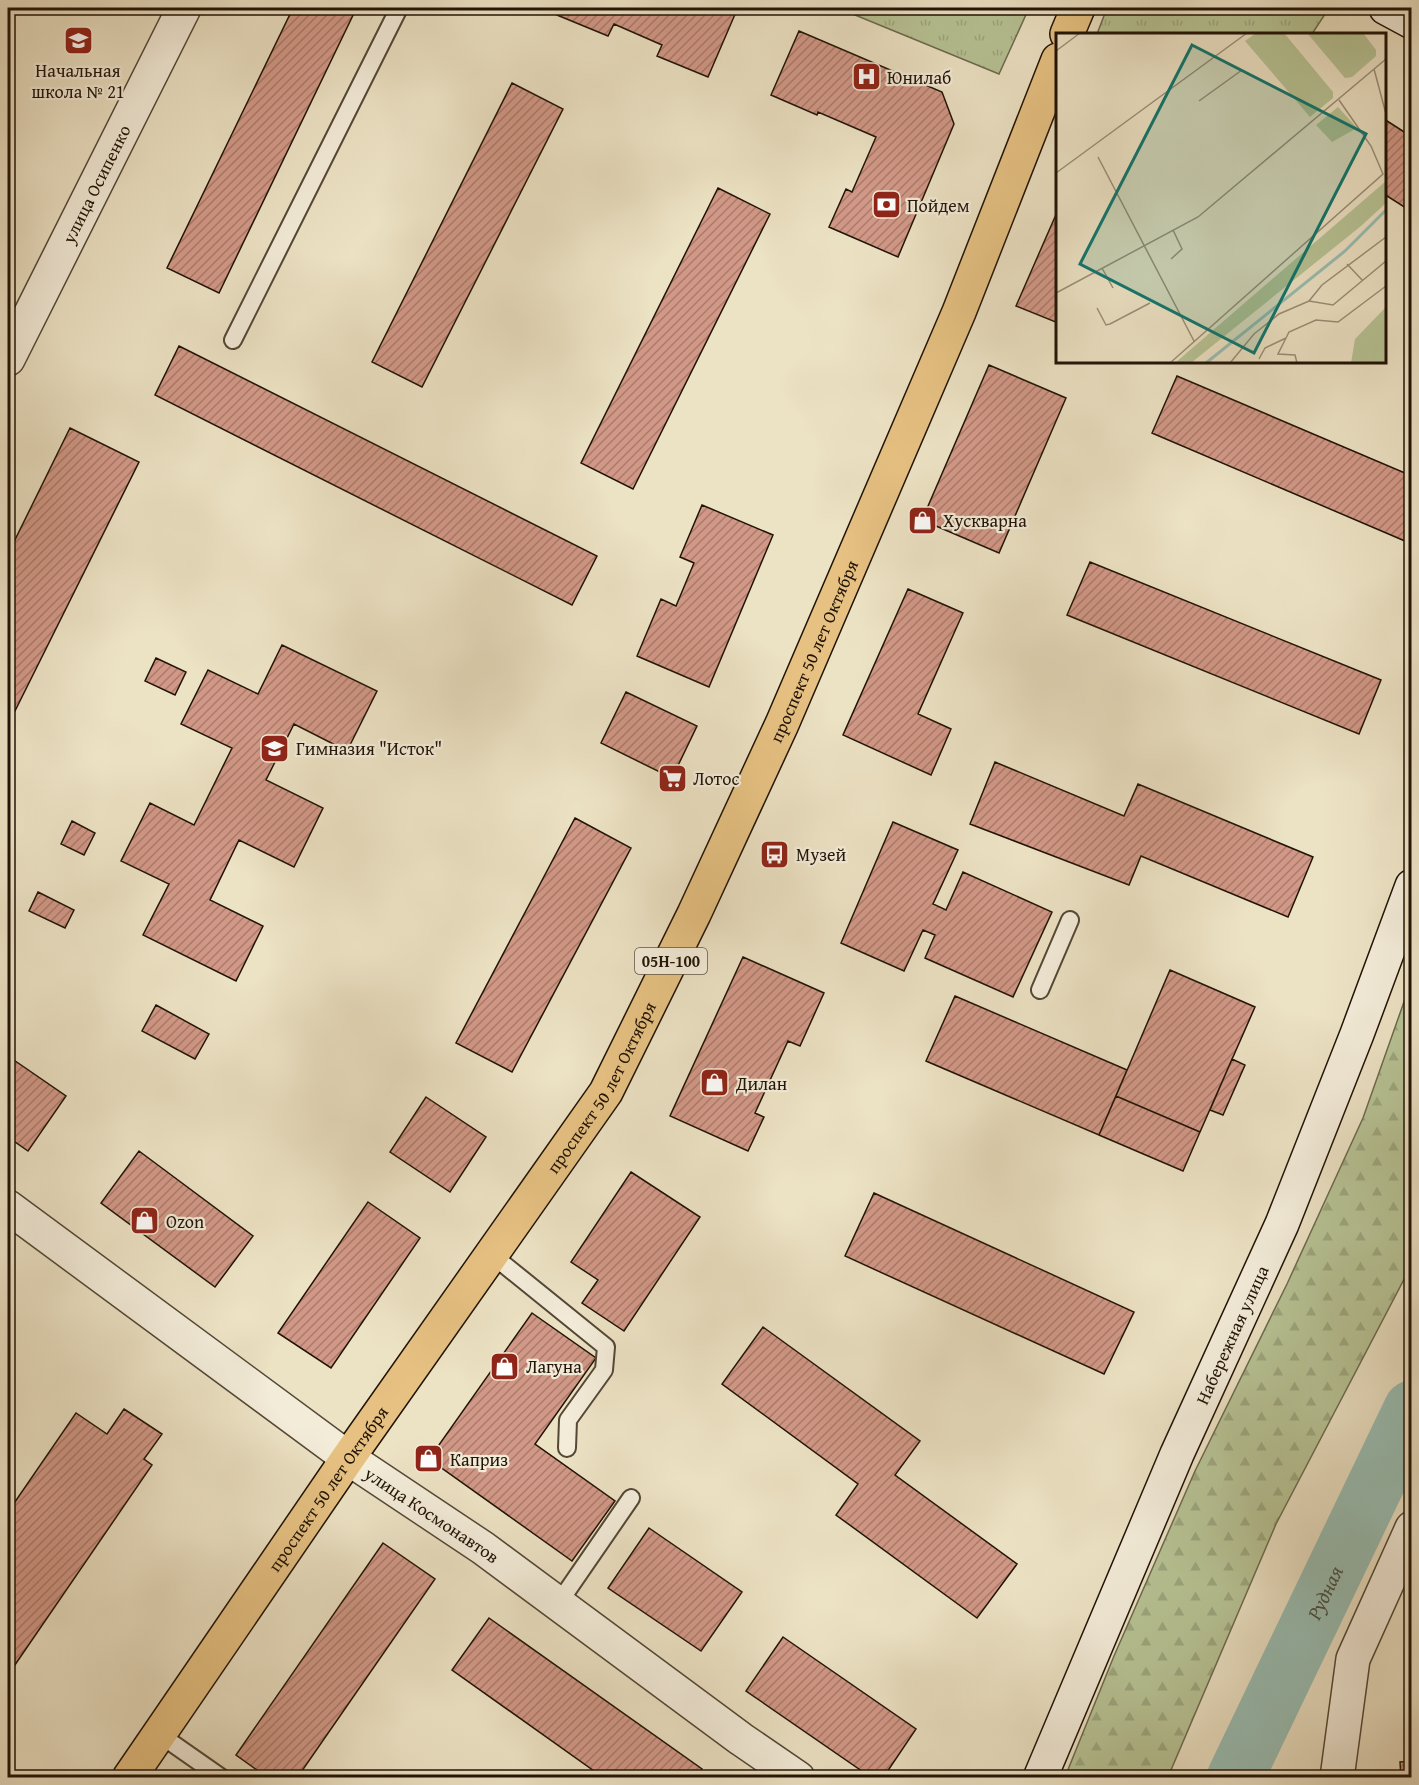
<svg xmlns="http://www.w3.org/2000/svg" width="1419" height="1785" viewBox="0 0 1419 1785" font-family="'Gentium Book Plus',serif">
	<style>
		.forest { fill: url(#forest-firs); stroke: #6c6b4e; stroke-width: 1.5 }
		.park { fill: url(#park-tufts); stroke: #6c6b4e; stroke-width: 1.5 }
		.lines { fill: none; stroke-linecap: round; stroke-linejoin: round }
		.river { stroke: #99beb3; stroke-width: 57 }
		.building { fill: url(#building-hatch); stroke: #201306; stroke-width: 1.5 }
		.lane-casing { stroke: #534736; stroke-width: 20 }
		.street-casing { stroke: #534736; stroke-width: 36 }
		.secondary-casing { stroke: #201306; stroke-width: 36 }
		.primary-casing { stroke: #201306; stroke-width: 36 }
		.lane { stroke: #f3ecd9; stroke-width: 16 }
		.street { stroke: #f3ecd9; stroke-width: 33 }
		.secondary { stroke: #f3ecd9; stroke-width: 33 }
		.primary { stroke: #e6c182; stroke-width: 33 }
		.labels { text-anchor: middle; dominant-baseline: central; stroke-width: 4.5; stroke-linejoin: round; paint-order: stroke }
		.shield { fill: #f3ecd9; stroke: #5f5445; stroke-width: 1.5 }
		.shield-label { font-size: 16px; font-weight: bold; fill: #201306 }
		.poi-label { font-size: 18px; fill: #201306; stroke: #f3ecd9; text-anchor: start }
		.street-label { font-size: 18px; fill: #201306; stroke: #f3ecd9 }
		.water-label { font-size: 20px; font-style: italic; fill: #4a4f43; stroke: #f3ecd9 }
		.inset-river { fill: none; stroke: #99beb3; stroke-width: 3 }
		.inset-road { fill: none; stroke: #9a8f78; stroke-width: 1.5 }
		.view { fill: #0f766e; fill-opacity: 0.15; stroke: #0f766e; stroke-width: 3 }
		.inset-edge { fill: none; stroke: #201306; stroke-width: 3 }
	</style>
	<defs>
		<pattern id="forest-firs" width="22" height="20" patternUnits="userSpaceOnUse" patternTransform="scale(1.5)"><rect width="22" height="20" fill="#b7c395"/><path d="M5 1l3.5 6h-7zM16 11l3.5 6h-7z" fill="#9da77f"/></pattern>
		<pattern id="park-tufts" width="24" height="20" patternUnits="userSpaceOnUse" patternTransform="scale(1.5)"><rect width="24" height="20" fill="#b7c395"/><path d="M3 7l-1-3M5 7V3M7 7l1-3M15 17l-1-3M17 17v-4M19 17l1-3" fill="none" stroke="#9da77f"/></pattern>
		<pattern id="building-hatch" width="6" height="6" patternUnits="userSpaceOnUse" patternTransform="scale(1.5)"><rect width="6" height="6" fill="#d29887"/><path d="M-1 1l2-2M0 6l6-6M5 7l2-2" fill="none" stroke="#aa7b6c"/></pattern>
	</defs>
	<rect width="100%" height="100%" fill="#ece2c4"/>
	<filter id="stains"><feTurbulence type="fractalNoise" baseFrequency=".00333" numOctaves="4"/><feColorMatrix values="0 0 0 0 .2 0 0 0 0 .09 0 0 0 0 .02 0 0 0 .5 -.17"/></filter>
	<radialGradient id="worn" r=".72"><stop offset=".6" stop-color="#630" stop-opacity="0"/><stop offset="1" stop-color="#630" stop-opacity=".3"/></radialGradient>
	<!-- forest -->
	<path class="forest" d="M1411,982V1266L1276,1524L1168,1777H1065L1114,1656L1195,1471L1287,1284L1363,1118Z"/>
	<!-- park -->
	<path class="park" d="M838,8H1029L999,74Z
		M1107,8H1329L1312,34H1097Z"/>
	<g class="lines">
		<!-- river -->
		<path class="river" id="s1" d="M1235,1778L1412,1409"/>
	</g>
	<!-- building -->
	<path class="building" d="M293,8H352L356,9L219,293L167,268Z
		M560,8H726L736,12L708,77L657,56L662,45L614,24L608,36L557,15Z
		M799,31L942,92L954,124L898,257L829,227L846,189L852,192L876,137L818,112L817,115L771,95Z
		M512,83L563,109L422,387L372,362Z
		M1384,119L1412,137V212L1384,194Z
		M718,188L770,214L633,489L581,463Z
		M1058,210V323L1016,306Z
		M179,346L597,556L572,605L155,395Z
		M989,365L1066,398L999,553L922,520Z
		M1177,376L1412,476V544L1152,433Z
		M70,428L139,462L8,725V554Z
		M702,505L773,535L709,687L637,656L661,599L676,606L694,563L680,557Z
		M1090,562L1381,680L1359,734L1067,615Z
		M908,589L963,613L918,714L951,729L931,775L843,735Z
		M282,645L377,691L347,751L294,724L266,780L323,808L294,867L239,840L210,900L263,926L236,981L143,935L169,884L121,861L150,803L194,825L232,748L181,724L208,670L258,694Z
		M156,658L186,672L175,695L145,681Z
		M626,692L697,726L672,778L601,743Z
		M995,762L1124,816L1138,784L1313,857L1288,917L1141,856L1129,885L970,824Z
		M575,818L631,848L512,1072L456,1043Z
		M72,821L95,833L84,855L61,844Z
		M893,822L958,850L933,904L946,910L963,872L1052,912L1013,997L925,958L935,935L923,930L904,971L841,943Z
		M38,892L74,910L65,928L29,911Z
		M743,957L824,993L800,1046L788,1041L755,1113L764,1117L748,1151L670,1116Z
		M1170,970L1255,1007L1200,1132L1116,1096Z
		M955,996L1127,1070L1099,1135L926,1061Z
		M156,1005L209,1034L195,1059L142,1031Z
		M8,1056L66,1096L28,1151L8,1137Z
		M1232,1059L1245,1065L1223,1115L1210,1110Z
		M1116,1096L1200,1132L1183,1171L1099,1135Z
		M426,1097L486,1137L450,1192L390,1152Z
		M139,1151L253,1236L215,1287L101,1203Z
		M631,1172L700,1217L624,1331L582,1303L598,1280L571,1262Z
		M874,1193L1134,1312L1104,1374L845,1256Z
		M368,1202L420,1238L331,1368L278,1333Z
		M532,1313L596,1358L535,1444L615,1501L572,1561L429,1459Z
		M763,1327L920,1441L895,1475L1017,1564L977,1618L836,1515L858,1484L722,1384Z
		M124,1409L162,1434L144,1459L152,1465L8,1675V1512L76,1413L107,1434Z
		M649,1528L742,1592L701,1651L608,1588Z
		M383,1543L435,1579L297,1778H268L236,1755Z
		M489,1618L702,1769L696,1778H604L452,1670Z
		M783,1637L916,1729L883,1778H872L746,1691Z
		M1412,1761V1778H1401L1400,1762Z"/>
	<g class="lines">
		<defs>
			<path id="lane" d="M233,340L399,8
				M1040,990L1070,920
				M491,1254L606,1347L604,1370L568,1420L567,1448
				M558,1604L631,1498
				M159,1734L222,1778"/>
			<g id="street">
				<path id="s2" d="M8,359L184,8"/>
				<path id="s3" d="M8,1207L348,1458L483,1548L741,1739L798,1778"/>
				<path d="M1337,1778L1353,1659L1412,1528"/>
			</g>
			<g id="secondary">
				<path d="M1386,8L1412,22"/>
				<path id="s4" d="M1040,1778L1177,1454L1282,1224L1357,1034L1412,886"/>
			</g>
			<g id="primary">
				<path d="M1067,34L1078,8"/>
				<path id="s5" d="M129,1778L348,1458L606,1092L694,914L782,724L959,312L1058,60"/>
			</g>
		</defs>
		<!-- lane casing -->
		<use href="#lane" class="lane-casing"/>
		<!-- street casing -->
		<use href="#street" class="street-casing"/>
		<!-- secondary casing -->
		<use href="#secondary" class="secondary-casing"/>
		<!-- primary casing -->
		<use href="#primary" class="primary-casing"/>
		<!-- lane -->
		<use href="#lane" class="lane"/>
		<!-- street -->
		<use href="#street" class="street"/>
		<!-- secondary -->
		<use href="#secondary" class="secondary"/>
		<!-- primary -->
		<use href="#primary" class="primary"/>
	</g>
	<!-- icons -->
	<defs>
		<symbol id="school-square" viewBox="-11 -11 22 22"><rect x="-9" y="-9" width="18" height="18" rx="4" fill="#8f2418" stroke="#f3ecd9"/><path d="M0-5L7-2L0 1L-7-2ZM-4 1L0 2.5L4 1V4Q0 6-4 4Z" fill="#fff"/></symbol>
		<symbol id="hospital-square" viewBox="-11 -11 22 22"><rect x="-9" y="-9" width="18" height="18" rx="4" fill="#8f2418" stroke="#f3ecd9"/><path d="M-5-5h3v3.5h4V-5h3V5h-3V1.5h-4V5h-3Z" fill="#fff"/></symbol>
		<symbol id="bank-square" viewBox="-11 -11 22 22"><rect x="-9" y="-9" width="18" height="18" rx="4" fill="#8f2418" stroke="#f3ecd9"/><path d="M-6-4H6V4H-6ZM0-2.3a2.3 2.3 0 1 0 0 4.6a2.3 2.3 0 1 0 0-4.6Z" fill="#fff"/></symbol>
		<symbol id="shop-square" viewBox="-11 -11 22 22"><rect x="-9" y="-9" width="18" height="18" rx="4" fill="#8f2418" stroke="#f3ecd9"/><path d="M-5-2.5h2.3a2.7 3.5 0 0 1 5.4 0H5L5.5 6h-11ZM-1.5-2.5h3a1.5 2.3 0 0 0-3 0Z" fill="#fff"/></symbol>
		<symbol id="supermarket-square" viewBox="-11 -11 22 22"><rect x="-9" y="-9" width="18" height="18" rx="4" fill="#8f2418" stroke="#f3ecd9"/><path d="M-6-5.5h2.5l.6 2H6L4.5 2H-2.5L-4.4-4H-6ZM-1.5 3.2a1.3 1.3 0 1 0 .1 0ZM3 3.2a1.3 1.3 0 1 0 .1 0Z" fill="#fff"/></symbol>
		<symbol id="bus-square" viewBox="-11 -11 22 22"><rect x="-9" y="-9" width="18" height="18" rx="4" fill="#8f2418" stroke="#f3ecd9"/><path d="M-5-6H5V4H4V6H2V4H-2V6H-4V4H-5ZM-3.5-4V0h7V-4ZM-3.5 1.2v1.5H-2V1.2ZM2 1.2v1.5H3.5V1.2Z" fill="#fff"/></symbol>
	</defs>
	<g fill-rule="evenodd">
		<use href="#school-square" x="62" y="24" width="33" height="33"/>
		<use href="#hospital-square" x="850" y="60" width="33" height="33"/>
		<use href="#bank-square" x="870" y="188" width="33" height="33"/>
		<use href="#shop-square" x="906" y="504" width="33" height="33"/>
		<use href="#school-square" x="258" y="732" width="33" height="33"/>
		<use href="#supermarket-square" x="656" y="762" width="33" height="33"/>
		<use href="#bus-square" x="758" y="838" width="33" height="33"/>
		<use href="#shop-square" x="698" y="1066" width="33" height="33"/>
		<use href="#shop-square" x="128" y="1204" width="33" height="33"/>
		<use href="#shop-square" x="488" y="1350" width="33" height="33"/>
		<use href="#shop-square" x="412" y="1442" width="33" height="33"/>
	</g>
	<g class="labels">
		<!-- shield labels -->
		<rect class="shield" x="635" y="948" width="72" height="26" rx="4.5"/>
		<g class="shield-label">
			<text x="671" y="961">05Н-100</text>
		</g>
		<!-- poi labels -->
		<g class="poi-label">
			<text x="78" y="70" text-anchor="middle">Начальная<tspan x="78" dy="21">школа № 21</tspan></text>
			<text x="887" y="77">Юнилаб</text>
			<text x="907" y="205">Пойдем</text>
			<text x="943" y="520">Хускварна</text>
			<text x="296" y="748">Гимназия "Исток"</text>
			<text x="693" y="778">Лотос</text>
			<text x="796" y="854">Музей</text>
			<text x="736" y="1083">Дилан</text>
			<text x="166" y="1221">Ozon</text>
			<text x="526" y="1366">Лагуна</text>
			<text x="450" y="1459">Каприз</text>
		</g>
		<!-- street labels -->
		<g class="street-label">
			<text stroke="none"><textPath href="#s2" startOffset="196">улица Осипенко</textPath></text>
			<text stroke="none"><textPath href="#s5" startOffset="1323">проспект 50 лет Октября</textPath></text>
			<text stroke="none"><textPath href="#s5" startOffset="837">проспект 50 лет Октября</textPath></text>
			<text stroke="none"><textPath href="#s4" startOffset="483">Набережная улица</textPath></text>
			<text stroke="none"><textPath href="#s5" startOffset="351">проспект 50 лет Октября</textPath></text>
			<text stroke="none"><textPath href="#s3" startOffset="524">улица Космонавтов</textPath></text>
		</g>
		<!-- water labels -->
		<g class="water-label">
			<text stroke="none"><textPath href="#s1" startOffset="206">Рудная</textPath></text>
		</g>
	</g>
	<!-- overview -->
	<g transform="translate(1056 33)">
		<rect width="330" height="330" fill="#ece2c4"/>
		<path d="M251,0H307L320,17V23L296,44L289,45Z" fill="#b7c395"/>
		<path d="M330,148V170L305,193L135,330H119ZM330,274V330H295L299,306Z" fill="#b7c395"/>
		<path d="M200,0H228L277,59V65L254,84L189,8ZM282,74L301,95L276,109L260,92Z" fill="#b7c395"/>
		<path class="inset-river" d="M150,330L289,218L330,177"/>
		<path class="inset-road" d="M0,18L24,0M318,36L330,81M143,68L186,37M42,124L138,308M0,140L191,0M115,226L126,216L117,197M291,231L307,248M46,235L57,255M0,260L142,184L330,26M253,268L266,252L330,204M41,275L50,292L54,291L94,270M203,326L209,315L230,305M114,330L327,141L315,113L283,67M174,330L198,301L223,281L253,268L277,272L330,228M241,330L239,322L222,321L233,299L260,287L282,289L330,253"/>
		<path class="view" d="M136,12L310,101L198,320L24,231Z"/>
		<rect width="330" height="330" class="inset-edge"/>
	</g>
	<!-- margin -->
	<rect width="1419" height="1785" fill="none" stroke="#ece2c4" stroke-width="30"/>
	<rect x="9" y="9" width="1401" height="1767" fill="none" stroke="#201306" stroke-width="3"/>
	<rect x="15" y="15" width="1389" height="1755" fill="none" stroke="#201306" stroke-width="1.5"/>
	<rect width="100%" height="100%" filter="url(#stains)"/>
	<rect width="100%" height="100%" fill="url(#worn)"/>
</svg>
